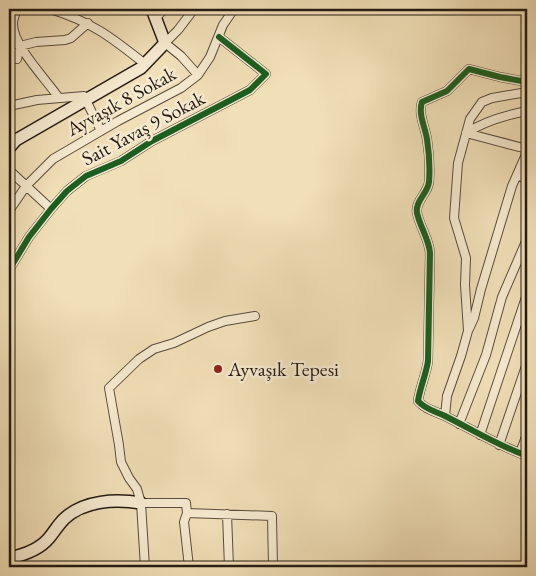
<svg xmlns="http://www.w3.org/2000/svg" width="536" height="576" viewBox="0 0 536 576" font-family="'EB Garamond',serif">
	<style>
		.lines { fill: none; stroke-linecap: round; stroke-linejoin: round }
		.street-casing { stroke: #584c3d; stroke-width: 10 }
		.secondary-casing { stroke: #251b14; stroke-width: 14 }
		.street { stroke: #f6ead0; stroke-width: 8 }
		.secondary { stroke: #f6ead0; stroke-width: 11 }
		.cycleway-casing { stroke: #f6ead0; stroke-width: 9 }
		.cycleway { stroke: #1b5e20; stroke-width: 6 }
		.poi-dot { fill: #8f2418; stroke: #f6ead0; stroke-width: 2 }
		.labels { text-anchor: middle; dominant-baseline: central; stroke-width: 5; stroke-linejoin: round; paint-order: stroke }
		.street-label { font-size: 20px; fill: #251b14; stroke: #f6ead0 }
		.poi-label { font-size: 20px; fill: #251b14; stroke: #f6ead0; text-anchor: start }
	</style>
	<rect width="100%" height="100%" fill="#f1dfb7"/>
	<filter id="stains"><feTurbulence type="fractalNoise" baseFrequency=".004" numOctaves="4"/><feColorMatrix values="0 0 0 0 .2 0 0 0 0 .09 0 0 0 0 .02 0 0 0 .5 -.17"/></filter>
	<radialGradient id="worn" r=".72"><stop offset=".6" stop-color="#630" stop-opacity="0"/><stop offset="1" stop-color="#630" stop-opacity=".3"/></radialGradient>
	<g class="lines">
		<defs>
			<path id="street" d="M17,9C15,14 13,19 13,24C13,46 46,79 59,98
				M50,9C92,22 111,37 145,64
				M194,9L178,30L165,43L181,56L198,75
				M156,18L164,9
				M9,41L20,46L36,42L65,40L71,38L88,23
				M17,59L20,46
				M527,82L500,77L469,69L447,91L422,102C418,114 425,127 427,139C429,152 430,169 429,182C428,193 415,201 417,213C420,227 429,239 430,253L428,361C426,375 420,387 418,401C426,410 435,411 445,416C473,430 497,445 527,456
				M9,106L37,100L84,96L101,131
				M466,133C485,121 506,115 527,111
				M466,133L527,149
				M9,170L51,209
				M517,175L527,179
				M9,211L26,186L53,159L118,121L181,88L198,75L210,57L223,25L234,9
				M9,270L29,237L51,209L67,191L86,176L121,161L152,141L229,101L250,90L266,74L219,37
				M469,329L474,318L481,289L512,186L527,152
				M445,416L447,396L461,356L468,331L465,285L466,258L454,218L458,163L470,119L482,102L492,98L527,92
				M459,424L486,355L502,297L527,239
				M480,435L527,294
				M499,445L527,363
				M520,453L527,434
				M141,503H186L187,513L272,516L273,567
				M187,513L184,522L189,567
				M227,514L229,567
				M145,567L141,503L137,489L129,478L121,462L119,445L109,388L139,359L154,349L174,343L208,327L225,321L255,316"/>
			<path id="secondary" d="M9,148L16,140L141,68L165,43L152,9
				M9,558C24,555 39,550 49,538C54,532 58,525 64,519C84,500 116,499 141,503"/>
		</defs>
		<!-- street casing -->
		<use href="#street" class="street-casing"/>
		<!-- secondary casing -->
		<use href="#secondary" class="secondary-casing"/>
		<!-- street -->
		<use href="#street" class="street"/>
		<!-- secondary -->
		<use href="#secondary" class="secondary"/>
		<defs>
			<path id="cycleway" d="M527,82L500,77L469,69L447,91L422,102C418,114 425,127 427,139C429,152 430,169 429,182C428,193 415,201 417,213C420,227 429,239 430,253L428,361C426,375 420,387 418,401C426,410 435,411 445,416C473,430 497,445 527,456
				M9,270L29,237L51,209L67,191L86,176L121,161L152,141L229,101L250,90L266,74L219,37"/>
		</defs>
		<!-- cycleway casing -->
		<use href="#cycleway" class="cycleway-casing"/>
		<!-- cycleway -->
		<use href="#cycleway" class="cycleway"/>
	</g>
	<!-- markers -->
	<circle class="poi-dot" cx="218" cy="369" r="5"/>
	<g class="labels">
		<!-- street labels -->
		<g class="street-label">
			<text transform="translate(121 101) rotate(-29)">Ayvaşık 8 Sokak</text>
			<text transform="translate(143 128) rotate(-28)">Sait Yavaş 9 Sokak</text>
		</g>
		<!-- poi labels -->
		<g class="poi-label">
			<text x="228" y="369">Ayvaşık Tepesi</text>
		</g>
	</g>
	<!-- margin -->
	<rect width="536" height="576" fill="none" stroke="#f1dfb7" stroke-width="30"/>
	<rect x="10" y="10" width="516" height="556" fill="none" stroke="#251b14" stroke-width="2.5"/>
	<rect x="15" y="15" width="506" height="546" fill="none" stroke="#251b14"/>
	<rect width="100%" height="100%" filter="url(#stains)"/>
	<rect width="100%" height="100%" fill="url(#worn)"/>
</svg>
